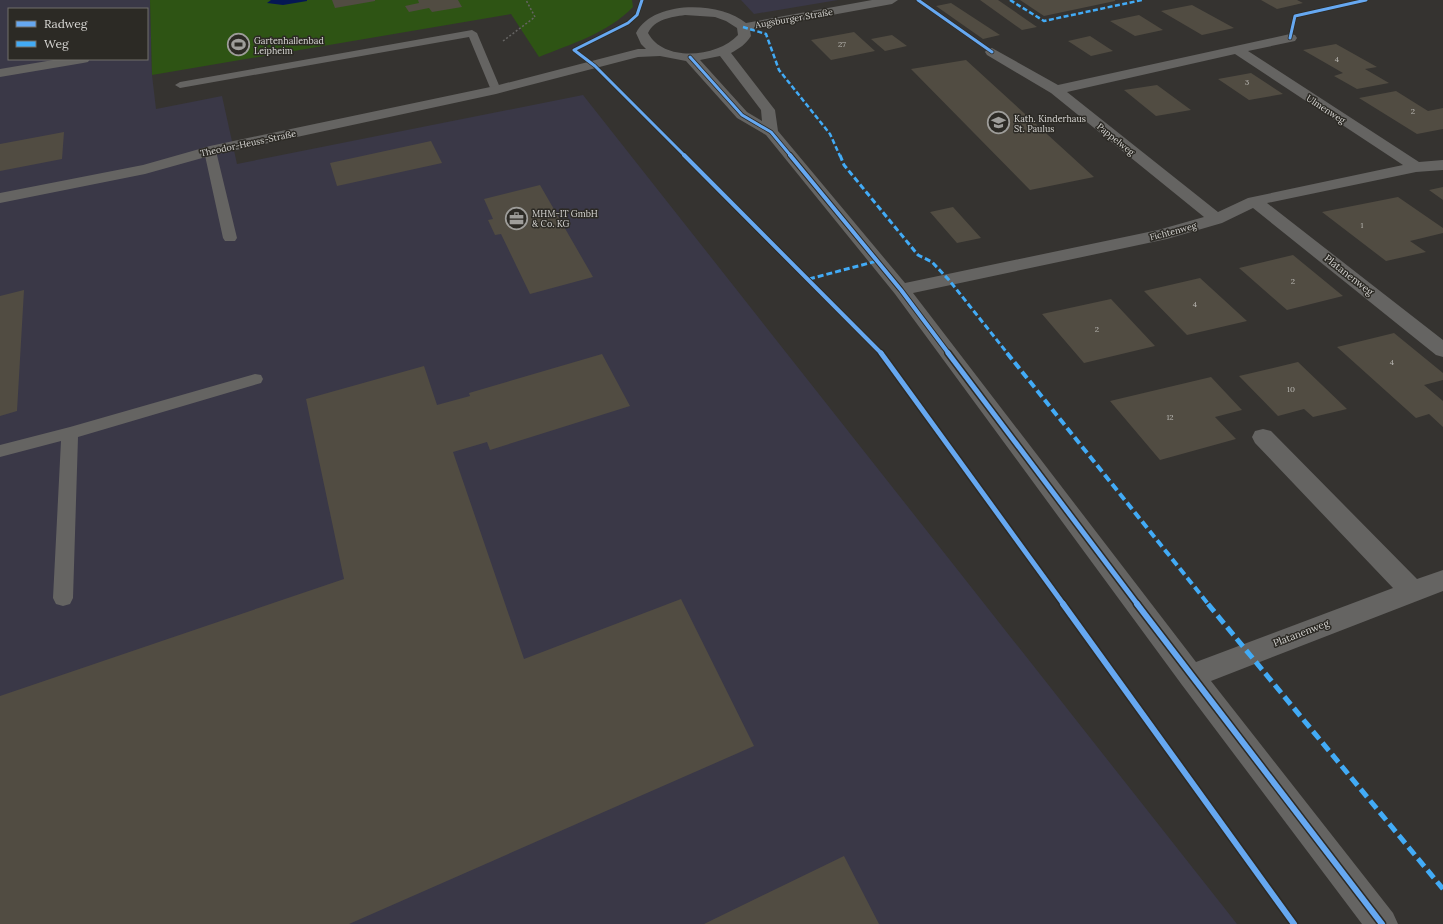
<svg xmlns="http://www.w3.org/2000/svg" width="1443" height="924" viewBox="0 0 1443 924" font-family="Lora,serif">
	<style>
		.commercial { fill: #3a3847; fill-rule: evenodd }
		.green { fill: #2e5414 }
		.water { fill: #051754 }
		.building { fill: #514c42 }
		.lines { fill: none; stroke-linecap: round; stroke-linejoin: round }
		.path { stroke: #656462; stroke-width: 1.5; stroke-dasharray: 2 2; stroke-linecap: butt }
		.lane { fill: #656462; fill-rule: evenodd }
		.street { fill: #656462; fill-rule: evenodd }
		.quiet-far3 { stroke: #42abf6; stroke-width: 2.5; stroke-dasharray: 5 2.5; stroke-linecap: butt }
		.quiet-far2 { stroke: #42abf6; stroke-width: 3; stroke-dasharray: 6 3; stroke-linecap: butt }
		.quiet-far1 { stroke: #42abf6; stroke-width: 4; stroke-dasharray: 8 4; stroke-linecap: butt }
		.quiet { stroke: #42abf6; stroke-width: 5; stroke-dasharray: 10 5; stroke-linecap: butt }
		.cycleway-far3-casing { stroke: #2c2a25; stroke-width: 4.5 }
		.cycleway-far2-casing { stroke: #2c2a25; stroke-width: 6 }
		.cycleway-far1-casing { stroke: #2c2a25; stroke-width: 8 }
		.cycleway-casing { stroke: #2c2a25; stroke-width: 9 }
		.cycleway-far3 { stroke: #66a8f1; stroke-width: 3 }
		.cycleway-far2 { stroke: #66a8f1; stroke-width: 4 }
		.cycleway-far1 { stroke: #66a8f1; stroke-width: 5 }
		.cycleway { stroke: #66a8f1; stroke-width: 6 }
		.labels { text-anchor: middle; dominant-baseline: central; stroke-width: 3; stroke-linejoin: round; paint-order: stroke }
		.number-label { font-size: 8px; fill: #b6b4af }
		.far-street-label { font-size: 9px; fill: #d7d6d3; stroke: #2c2a25 }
		.far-poi-label { font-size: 9px; fill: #d7d6d3; stroke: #2c2a25; text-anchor: start }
		.street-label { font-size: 10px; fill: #d7d6d3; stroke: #2c2a25 }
	</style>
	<rect width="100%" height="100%" fill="#353330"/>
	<!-- commercial -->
	<path class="commercial" d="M0,0H150L152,75L156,109L222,96L237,164L583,95L1237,924H0ZM9,9H147V59H9Z
		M741,0H838L754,14Z"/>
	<!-- green -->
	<path class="green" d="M150,0H632L633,7C608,33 571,44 539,57L511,14L152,75Z"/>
	<!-- water -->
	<path class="water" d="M271,0H307V1L283,5L267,3Z"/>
	<!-- building -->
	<path class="building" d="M332,0H375V1L335,8Z
		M418,0H458L462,7L432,12L429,8L409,12L405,6L419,3Z
		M980,0H998L1037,27L1022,30Z
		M1020,0H1115V1L1044,16Z
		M1261,0H1297L1303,3L1277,9Z
		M951,3L1000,35L983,39L936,6Z
		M1192,5L1234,28L1202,35L1161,11Z
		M1139,15L1163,30L1135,36L1110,21Z
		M854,32L875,51L831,60L811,40Z
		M892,35L907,46L885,51L871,39Z
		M1090,36L1113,51L1091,56L1068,41Z
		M1336,44L1377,67L1365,69L1389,83L1357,89L1334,76L1343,73L1303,50Z
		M966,60L1094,177L1030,190L911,69Z
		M1251,73L1283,94L1249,100L1218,79Z
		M1157,85L1191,110L1156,116L1124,90Z
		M1396,91L1428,111L1443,108V129L1417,134L1359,98Z
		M64,132L62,159L0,171V144Z
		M431,141L442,163L337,186L330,163Z
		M540,185L593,277L530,294L501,234L495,235L488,220L493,219L484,199Z
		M1443,187V200L1429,190Z
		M1398,197L1443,228V233L1410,241L1426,252L1386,261L1322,212Z
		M953,207L981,238L957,243L930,212Z
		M1293,255L1343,296L1287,310L1239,268Z
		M1200,278L1247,321L1187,335L1144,291Z
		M24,290L17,411L0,416V296Z
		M1111,299L1155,346L1084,363L1042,314Z
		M1394,333L1443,373V380L1424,385L1443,401V427L1429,414L1416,418L1337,347Z
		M602,354L630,406L490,450L487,442L453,452L524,659L681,599L754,746L349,924H0V696L344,579L306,399L424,366L437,405L470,396L469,393Z
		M1298,362L1347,409L1313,417L1304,409L1278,416L1239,376Z
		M1211,377L1242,410L1215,417L1236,439L1160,460L1110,401Z
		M844,856L879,924H704Z"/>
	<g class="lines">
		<!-- path -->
		<path class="path" d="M503,41L535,17L526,0"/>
		<!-- lane -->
		<path class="lane" d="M472,30L477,33L501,90L500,92H492L491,90L469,37L180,88L175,85L180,82Z
			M210,147L216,151L237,238L235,241H225L223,238L204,151Z
			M255,374L261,375L263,379L261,383L78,437L73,598L70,604L63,606L56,604L53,598L61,441L0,457V445L70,427Z"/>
		<!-- street -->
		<path class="street" d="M872,0H898L892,4L750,30L751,36C746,44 740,48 731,53L775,110L778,131L905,283L1158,230L1204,217L1051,93L987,55L985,52L987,49L992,48L1058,85L1290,34L1295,35L1297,38L1295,41L1248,51L1419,162L1443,160V170L1416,172L1267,203L1443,340V357L1436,355L1253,208L1222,223L1167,239L913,293L1196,662L1393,588L1255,443L1252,437L1255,431L1263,429L1271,431L1417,579L1443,570V591L1211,681L1393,913L1398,924H1362L1182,685L895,294L766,135L737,118L686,61L660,56L638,57L496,94L213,155L145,174L0,203V193L143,165L210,146L495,86L638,49H646L641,44L636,33C653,0 719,1 746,23ZM685,15L715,17L726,21L737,28L738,35C718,57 664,63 648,33C655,19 671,17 685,15ZM1235,54L1403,165L1248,198L1218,212L1067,92ZM720,56L761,110L762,121L747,112L700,60Z
			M59,59H90L88,62L83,63L0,77V69Z"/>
		<!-- quiet-far3 -->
		<path class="quiet-far3" d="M1010,0L1044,21L1142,0
			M743,27L766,34L779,70L830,134L840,156"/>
		<!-- quiet-far2 -->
		<path class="quiet-far2" d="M840,155L844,165L918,255L932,262L949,280L1008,354
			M809,279L877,261"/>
		<!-- quiet-far1 -->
		<path class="quiet-far1" d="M1007,353L1209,605"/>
		<!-- quiet -->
		<path class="quiet" d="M1208,604L1443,889"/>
		<defs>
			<path id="cycleway-far3" d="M642,0L637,15L628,23L574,50L595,66L685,156
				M918,0L992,52
				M1290,38L1295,16L1366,0
				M690,57L742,115L771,132L791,156"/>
			<path id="cycleway-far2" d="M684,155L882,354
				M790,155L901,290L949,354"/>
			<path id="cycleway-far1" d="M881,353L1064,605
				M948,353L1138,605"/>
			<path id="cycleway" d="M1063,604L1294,924
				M1137,604L1382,924"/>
		</defs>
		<!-- cycleway-far3 casing -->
		<use href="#cycleway-far3" class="cycleway-far3-casing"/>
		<!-- cycleway-far2 casing -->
		<use href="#cycleway-far2" class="cycleway-far2-casing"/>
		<!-- cycleway-far1 casing -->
		<use href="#cycleway-far1" class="cycleway-far1-casing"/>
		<!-- cycleway casing -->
		<use href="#cycleway" class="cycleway-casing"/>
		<!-- cycleway-far3 -->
		<use href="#cycleway-far3" class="cycleway-far3"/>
		<!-- cycleway-far2 -->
		<use href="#cycleway-far2" class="cycleway-far2"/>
		<!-- cycleway-far1 -->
		<use href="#cycleway-far1" class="cycleway-far1"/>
		<!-- cycleway -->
		<use href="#cycleway" class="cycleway"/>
	</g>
	<!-- icons -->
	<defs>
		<symbol id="stadium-ring" viewBox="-11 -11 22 22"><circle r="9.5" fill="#2c2a25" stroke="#9e9d9a" stroke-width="1.5"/><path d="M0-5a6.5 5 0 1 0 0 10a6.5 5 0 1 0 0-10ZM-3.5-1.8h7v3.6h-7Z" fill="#9e9d9a"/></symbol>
		<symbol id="school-ring" viewBox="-11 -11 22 22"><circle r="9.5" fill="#2c2a25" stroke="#9e9d9a" stroke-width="1.5"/><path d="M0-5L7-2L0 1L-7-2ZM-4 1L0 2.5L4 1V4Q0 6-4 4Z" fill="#9e9d9a"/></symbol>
		<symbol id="office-ring" viewBox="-11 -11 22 22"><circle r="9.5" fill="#2c2a25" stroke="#9e9d9a" stroke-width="1.5"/><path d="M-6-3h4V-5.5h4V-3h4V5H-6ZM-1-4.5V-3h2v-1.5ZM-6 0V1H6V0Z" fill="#9e9d9a"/></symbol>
	</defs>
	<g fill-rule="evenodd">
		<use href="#stadium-ring" x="226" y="32" width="25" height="25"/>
		<use href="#school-ring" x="986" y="110" width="25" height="25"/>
		<use href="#office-ring" x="504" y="206" width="25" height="25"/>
	</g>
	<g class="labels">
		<!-- number labels -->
		<g class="number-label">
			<text x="842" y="44">27</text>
			<text x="1337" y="59">4</text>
			<text x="1247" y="82">3</text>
			<text x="1413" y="111">2</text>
			<text x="1362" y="225">1</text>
			<text x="1293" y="281">2</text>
			<text x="1195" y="304">4</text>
			<text x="1097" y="329">2</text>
			<text x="1392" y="362">4</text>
			<text x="1291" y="389">10</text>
			<text x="1170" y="417">12</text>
		</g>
		<!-- far-street labels -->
		<g class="far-street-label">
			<text transform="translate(794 18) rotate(-10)">Augsburger Straße</text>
			<text transform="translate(1326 109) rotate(33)">Ulmenweg</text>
			<text transform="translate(1116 139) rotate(39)">Pappelweg</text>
			<text transform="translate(248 143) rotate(-12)">Theodor-Heuss-Straße</text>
			<text transform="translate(1173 231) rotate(-15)">Fichtenweg</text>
		</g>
		<!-- far-poi labels -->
		<g class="far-poi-label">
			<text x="254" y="40">Gartenhallenbad<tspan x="254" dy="10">Leipheim</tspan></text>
			<text x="1014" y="118">Kath. Kinderhaus<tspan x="1014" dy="10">St. Paulus</tspan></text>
			<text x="532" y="213">MHM-IT GmbH<tspan x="532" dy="10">&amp; Co. KG</tspan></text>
		</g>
		<!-- street labels -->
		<g class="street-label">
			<text transform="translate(1349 275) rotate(38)">Platanenweg</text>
			<text transform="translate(1301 633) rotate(-21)">Platanenweg</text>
		</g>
	</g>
	<!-- legend -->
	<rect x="8" y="8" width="140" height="52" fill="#2c2a25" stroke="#706f6b"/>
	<rect x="16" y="21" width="20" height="6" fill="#66a8f1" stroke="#706f6b"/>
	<text x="44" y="28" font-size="12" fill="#d7d6d3">Radweg</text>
	<rect x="16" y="41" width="20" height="6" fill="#42abf6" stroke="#706f6b"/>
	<text x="44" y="48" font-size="12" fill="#d7d6d3">Weg</text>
</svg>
